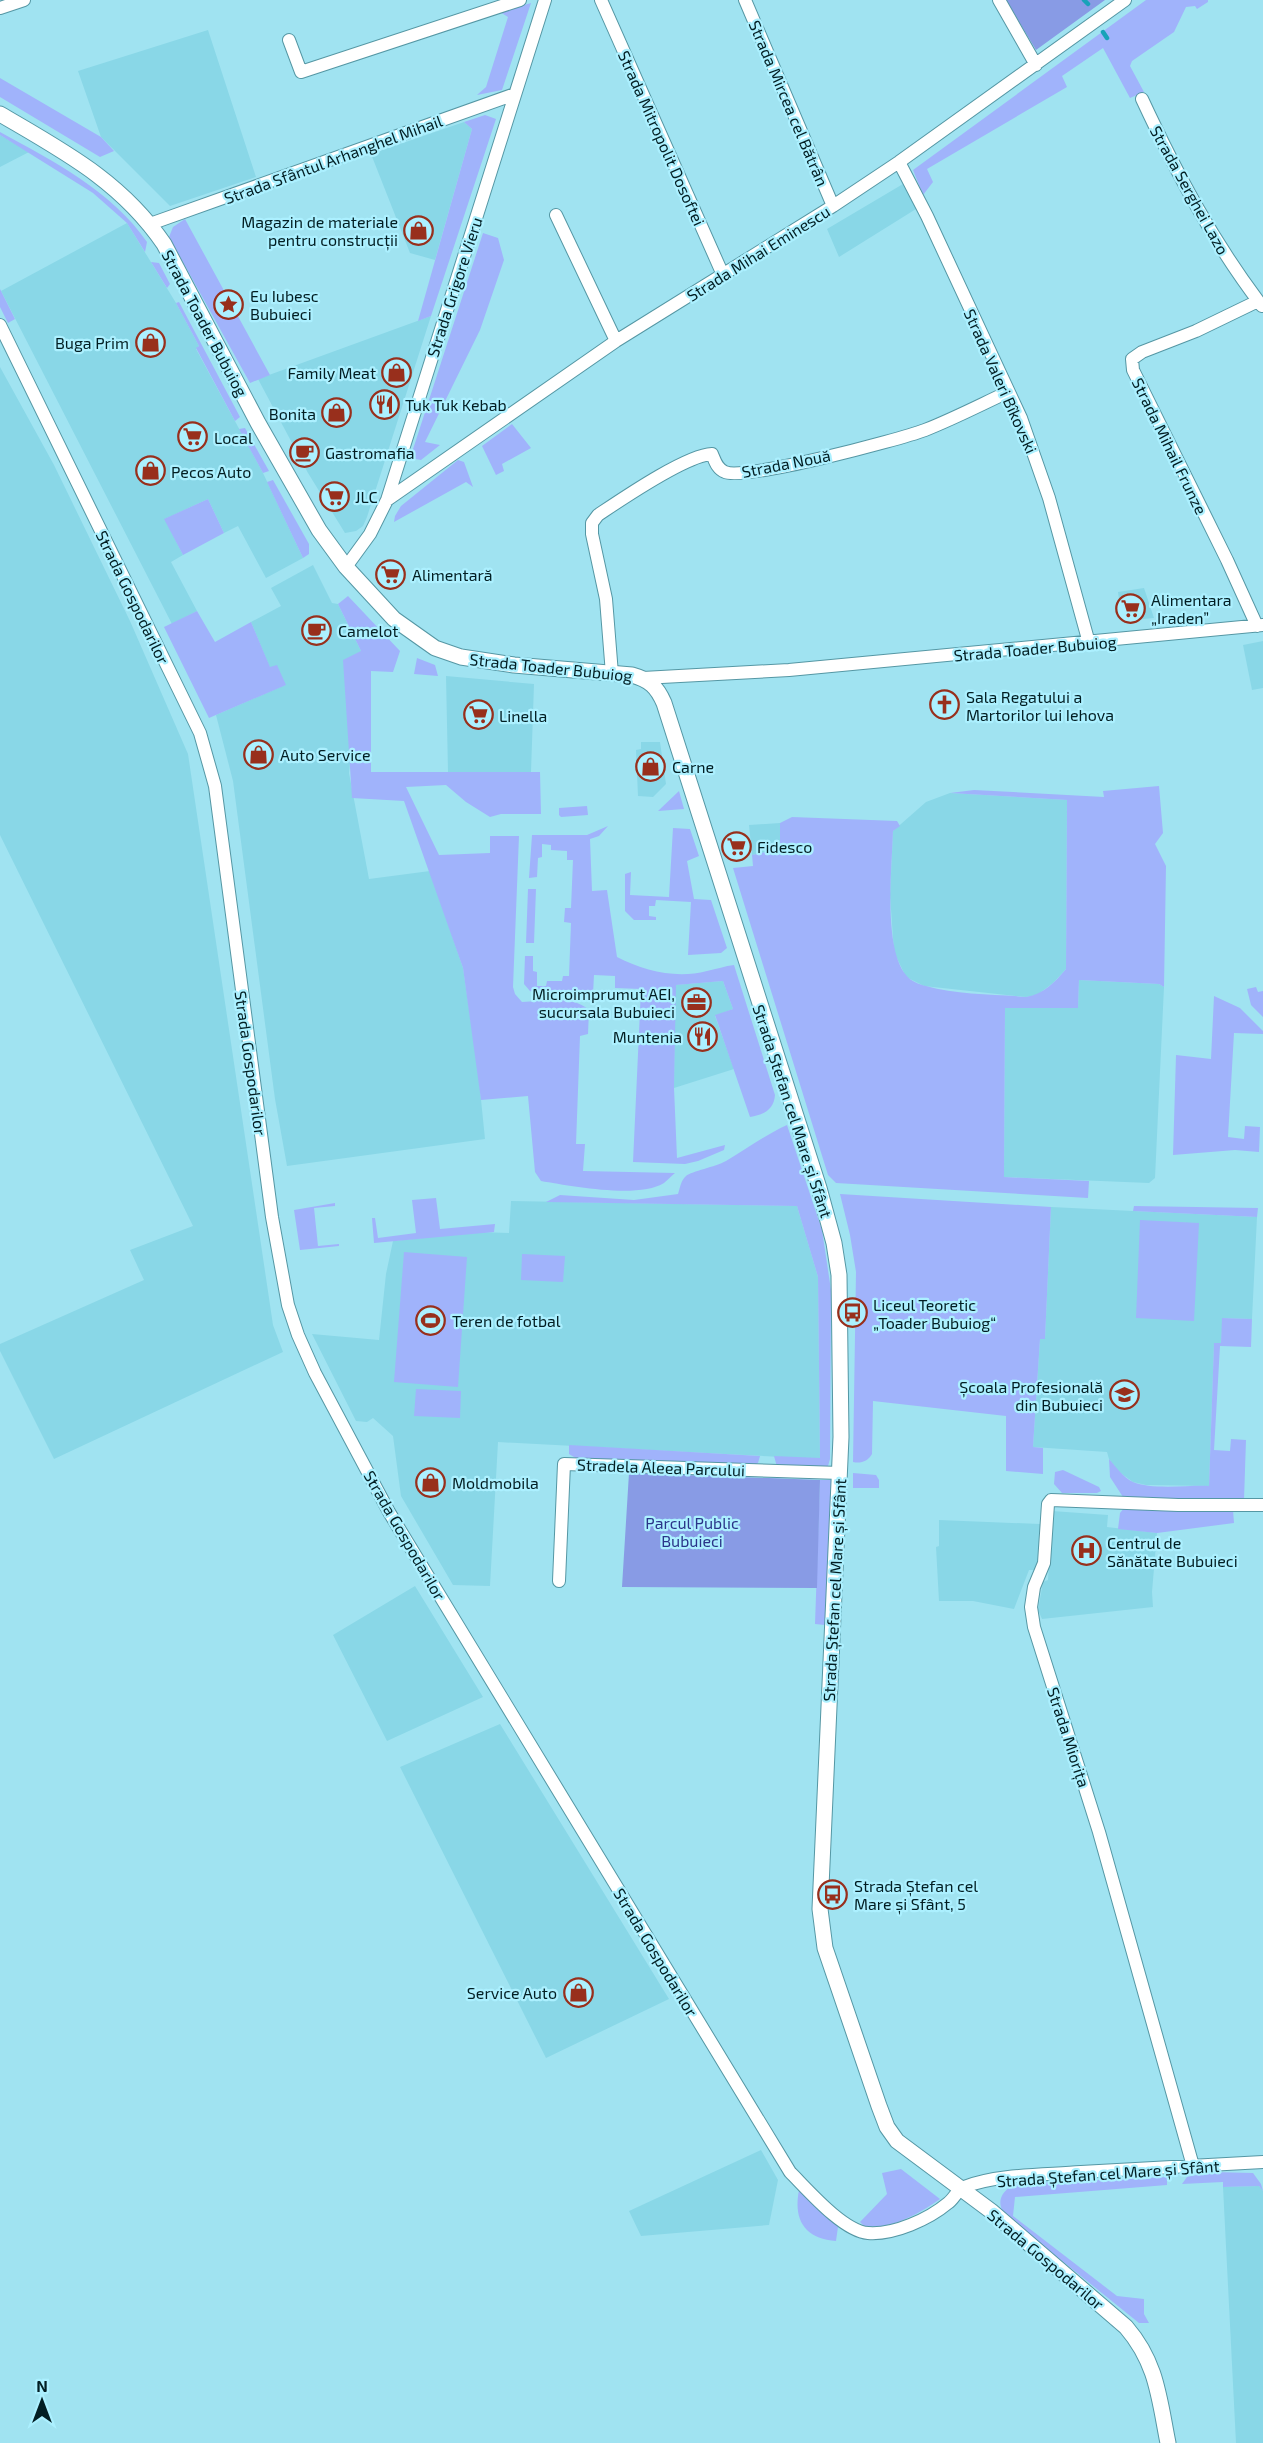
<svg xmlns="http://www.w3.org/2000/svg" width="1263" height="2443" viewBox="0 0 1263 2443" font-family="'Exo 2',sans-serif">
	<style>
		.built { fill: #89d7e7 }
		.green { fill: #a0b3fb }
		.forest { fill: #889be5 }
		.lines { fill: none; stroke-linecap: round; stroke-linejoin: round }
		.stream { stroke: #19a2b9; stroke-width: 4.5 }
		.minor-casing { stroke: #5597a4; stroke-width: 14 }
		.tertiary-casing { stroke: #5597a4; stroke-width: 17 }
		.minor { stroke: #fff; stroke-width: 12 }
		.tertiary { stroke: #fff; stroke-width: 15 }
		.labels { text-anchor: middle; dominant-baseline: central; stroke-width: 4.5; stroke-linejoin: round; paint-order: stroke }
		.street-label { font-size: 16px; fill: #021e23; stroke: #acf0ff }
		.poi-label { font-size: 16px; fill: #021e23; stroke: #acf0ff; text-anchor: start }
		.park-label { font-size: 16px; fill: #2a3489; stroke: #acf0ff }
	</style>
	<rect width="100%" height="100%" fill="#a0e3f1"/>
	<!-- built -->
	<path class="built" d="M208,30L256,177L170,206L101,137L78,71Z
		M464,122L472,129L435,260L410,253L371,154Z
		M0,135L29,152L0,167Z
		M903,184L916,209L839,257L827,229Z
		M127,223L176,303L199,346L196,349L263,473L303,558L266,578L238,526L224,533L208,499L165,519L183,555L171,562L197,611L172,624L1,291Z
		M431,316L367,517L363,526L356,531L345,533L308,473L258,379Z
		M0,367L54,465L130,621L188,754L273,1325L283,1352L54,1459L0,1351V1344L144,1280L130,1250L193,1226L0,835Z
		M313,565L332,603L338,604L361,651L349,773L369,879L430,871L463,968L478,1070L485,1139L287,1166L275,1099L233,781L216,715L285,685L270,668L251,622L281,606L271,588Z
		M1144,588L1154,618L1122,621L1118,592Z
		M1263,641V688L1252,690L1243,645Z
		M446,676L534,684L531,772H448Z
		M641,742H660L666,784L653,797L638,796L636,750L641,749Z
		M950,793L1067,800L1066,969L1053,983L1037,995L1026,997L924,986L906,977L894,952L890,895L893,831L926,802Z
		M780,823V849L752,855L749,825Z
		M1079,980L1159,984L1164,987L1155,1178L1149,1183L1004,1177L1005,1007L1078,1008Z
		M723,981L733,1009L715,1016L734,1069L674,1088L675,985Z
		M511,1201L797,1206L818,1277L820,1459L498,1442L490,1586L453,1585L401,1496L393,1436L373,1418L367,1422L356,1421L312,1334L379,1340L386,1274L393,1241L479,1232L509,1233Z
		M1051,1207L1257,1217L1252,1319L1223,1318L1221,1343L1214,1344L1209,1486L1146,1485L1133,1482L1119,1472L1109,1459L1107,1452L1033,1447L1040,1339H1045Z
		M1052,1511L1108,1515L1107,1527L1157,1533L1152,1592L1153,1607L1042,1619L1038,1610L1043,1582L1048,1580Z
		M939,1520L1040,1524L1039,1562L1035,1570H1029L1014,1609L973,1601H939L936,1547L939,1546Z
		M415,1586L483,1697L387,1741L333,1635Z
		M500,1724L669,1999L546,2058L400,1767Z
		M761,2150L778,2180L769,2225L641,2236L629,2211Z
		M1259,2186L1263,2191V2443H1236L1223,2187Z"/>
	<!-- green -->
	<path class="green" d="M1146,0H1208V2L1197,9L1195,6L1186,7L1174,32L1132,61L1130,66L1144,92L1130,98L1103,48L1062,76L1067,87L927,169L933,182L923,195L913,170Z
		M531,3L502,90L477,95L486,87L508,17L500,12Z
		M0,78L101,137L114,151L100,157L0,97Z
		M485,115L496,119L431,316L418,321L472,129L464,122Z
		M0,132C53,161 112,191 147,242L145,252L127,223L93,193L0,135Z
		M185,219L270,375L250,383L169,237L173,227Z
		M483,233L498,238L504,260L480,330L425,442L440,445L421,460L410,458L416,440Z
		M151,262L159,263L170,284L167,288Z
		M0,289L15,319L8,323L0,307Z
		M179,302L240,417L235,421L196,348L199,346L176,303Z
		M512,424L531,448L502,464L504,471L496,475L482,446Z
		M245,428L269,471L263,473L239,429Z
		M458,460L464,462L473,487L466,482L394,522L395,516L401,506Z
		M273,480L309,544V554L303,558L267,482Z
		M208,499L224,533L183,555L164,519Z
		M348,596L400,651L393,672L371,671V772H540L541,814H501L490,817L466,802L446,785L406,787L439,855L490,853V836H519L513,987L515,994L522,1002C544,1001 572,995 589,1010L588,1034L580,1036L576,1144H585L583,1171L675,1173C671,1176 668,1180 664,1183C639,1199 570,1186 541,1181L535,1172L528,1096L481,1100L463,968L404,801L352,798L343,660L361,651L338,604Z
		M197,611L215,642L251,622L270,667L277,665L286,685L209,718L164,627Z
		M417,658L435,665L438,676L414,674Z
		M1159,786L1163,833L1155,844L1166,866L1164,987L1159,984L1079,980L1078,1008H1005L1004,1177L1089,1181L1088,1198L836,1183L828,1175L733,868L753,866L752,855L780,849V823L792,817L897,821L900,826L893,831C892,867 883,947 906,975C909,980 920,985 926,986C957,995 994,994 1026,997C1044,994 1055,982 1066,969L1067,800L950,793L974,790L1104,797L1103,791Z
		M679,791L684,809L658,811Z
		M587,806L588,815L561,817L559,815V808Z
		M608,826L599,836L590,839L592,891L607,890L617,957C645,971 676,979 707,971C717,969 725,966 734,965L775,1095C774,1110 763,1115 750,1117L715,1015L733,1009L723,981L676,985L674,1088L677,1158L725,1145L724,1150L698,1161L685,1164L633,1162L641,989L615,988V976L594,975L593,994L534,992L530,991L524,984L525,956H533V971L537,972V986H546L547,981H562L563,976H569L571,923L564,922L565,908H571L573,860H567V851L551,850V845L542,844V857L538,858L537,877L529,878L532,835H587Z
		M673,828L690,829L699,856L687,861L694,899L711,900L727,948L721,953L688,955L691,902L656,900L655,906H649V916L656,917V920H634L625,911V874L631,872L630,895L669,897Z
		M528,889H536L534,943H526Z
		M1256,987L1258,992L1263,991V1017L1251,1005L1247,989Z
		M1214,996L1240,1008L1263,1031V1034L1234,1033L1228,1137L1244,1139L1245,1126L1260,1127L1259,1152L1235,1150L1173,1155L1176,1055L1211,1059Z
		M787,1125L822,1230L831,1290L830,1459L828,1466L819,1469L777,1467L774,1456L820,1458L818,1277L797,1206L546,1202L560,1195L634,1200L678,1194C680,1188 681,1180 686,1176C692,1171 715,1167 726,1161C747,1149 765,1135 787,1125Z
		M840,1194L1051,1207L1045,1339H1040L1033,1447L1043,1448V1474L1006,1471V1416L873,1401L872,1454C868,1461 861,1464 853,1462L856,1272L850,1235Z
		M436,1198L440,1229L495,1224L494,1232L374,1243L372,1218H375L378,1238L416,1233L412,1200Z
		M335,1203V1206L314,1208L318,1246L339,1244V1246L300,1250L294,1210Z
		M1134,1206L1258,1208L1257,1217L1133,1211Z
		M1140,1220L1199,1223L1194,1321L1136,1318Z
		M404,1252L467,1257L458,1387L394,1382Z
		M522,1254L565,1256L563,1282L521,1280Z
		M1222,1318L1252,1319L1251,1347L1220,1346L1214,1450L1230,1451L1231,1439L1246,1440L1244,1500L1123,1497L1110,1477L1109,1459C1116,1467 1123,1477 1133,1482C1151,1490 1189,1485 1209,1486L1214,1343H1221Z
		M416,1389L461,1391L460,1418L414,1416Z
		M569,1445L760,1456L758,1463L753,1466L579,1460L569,1454Z
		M1063,1470L1099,1487L1101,1491L1097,1493H1062L1054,1484L1055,1472Z
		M853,1473L876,1475L879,1480V1488H853Z
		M820,1480H831L825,1625L815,1624Z
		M1124,1508L1233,1510L1234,1523L1157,1533L1118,1529L1120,1513Z
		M901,2169L940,2199C919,2214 890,2230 864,2226L860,2222L887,2194L882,2173Z
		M1211,2172L1253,2173L1261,2184L1263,2191L1259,2186L1223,2187V2182L1182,2184L1187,2177Z
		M1167,2177V2185L1015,2197L1013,2216L1117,2296L1144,2299V2314L1149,2323H1139L1004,2214C996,2200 1002,2193 1013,2184Z
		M799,2190L838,2227L836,2241C805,2239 793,2220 799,2190Z"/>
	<!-- forest -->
	<path class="forest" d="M1006,0H1105L1036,50Z
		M629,1473L820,1480L817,1588L622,1587Z"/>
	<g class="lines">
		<!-- stream -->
		<path class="stream" d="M1084,0L1088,4
			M1103,32L1107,38"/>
		<defs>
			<path id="minor" d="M601,0L723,275
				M745,0L833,206
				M999,0L1036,65
				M0,8L24,0
				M289,40L301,72L520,0
				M1142,99C1176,172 1213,242 1262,306
				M899,162L927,216L1021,418L1049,498L1089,643
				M556,215L616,341
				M150,224L515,94
				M0,325L200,733L215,786L272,1217L288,1305L298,1335L315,1373L389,1512L790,2172C808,2190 843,2231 868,2233C894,2235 929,2219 948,2203C954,2199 957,2190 964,2187C997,2174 1045,2175 1081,2172C1142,2169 1202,2165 1263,2162
				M387,500L616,341L833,206L899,162L1125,0
				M346,567L370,534L387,500L545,0
				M1257,626L1227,560L1133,370L1132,359L1142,352L1196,331L1258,301
				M612,674L606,599L592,534V523L598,515C622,499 686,455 712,454C715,461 717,469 725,472C744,481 898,440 925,430C953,419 980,405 1008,392
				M643,678L789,670L1263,625
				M559,1581L564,1464L840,1473
				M1193,2166L1099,1832L1034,1627L1031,1607L1034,1587L1044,1563L1048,1504L1051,1500L1178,1505H1263"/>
			<path id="tertiary" d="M0,114C63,151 121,181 164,244L258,423L319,530L346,567L394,619L435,648L461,657L514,665L632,675C650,680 657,687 664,703L819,1188L834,1243L839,1275L841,1437L820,1909L825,1948L879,2106L887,2127L897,2141L991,2211L1126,2327C1157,2363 1159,2398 1168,2443"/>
		</defs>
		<!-- minor casing -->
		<use href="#minor" class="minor-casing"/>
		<!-- tertiary casing -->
		<use href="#tertiary" class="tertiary-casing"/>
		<!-- minor -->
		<use href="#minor" class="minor"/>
		<!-- tertiary -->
		<use href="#tertiary" class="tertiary"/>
	</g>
	<!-- icons -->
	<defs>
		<symbol id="shop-ring" viewBox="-11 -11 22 22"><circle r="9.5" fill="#acf0ff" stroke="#982f1c" stroke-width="1.5"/><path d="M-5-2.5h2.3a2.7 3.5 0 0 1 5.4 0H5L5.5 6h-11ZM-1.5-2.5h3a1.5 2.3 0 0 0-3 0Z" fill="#982f1c"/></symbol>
		<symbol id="sight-ring" viewBox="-11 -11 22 22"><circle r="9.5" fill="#acf0ff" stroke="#982f1c" stroke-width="1.5"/><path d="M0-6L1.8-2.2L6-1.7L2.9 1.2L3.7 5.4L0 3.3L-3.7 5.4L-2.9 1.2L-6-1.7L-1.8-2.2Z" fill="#982f1c"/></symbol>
		<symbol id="restaurant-ring" viewBox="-11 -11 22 22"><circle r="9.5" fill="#acf0ff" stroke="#982f1c" stroke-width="1.5"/><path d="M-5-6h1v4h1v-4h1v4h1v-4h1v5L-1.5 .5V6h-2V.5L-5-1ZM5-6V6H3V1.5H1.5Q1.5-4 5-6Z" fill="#982f1c"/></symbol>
		<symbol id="supermarket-ring" viewBox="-11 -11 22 22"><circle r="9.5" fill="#acf0ff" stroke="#982f1c" stroke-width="1.5"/><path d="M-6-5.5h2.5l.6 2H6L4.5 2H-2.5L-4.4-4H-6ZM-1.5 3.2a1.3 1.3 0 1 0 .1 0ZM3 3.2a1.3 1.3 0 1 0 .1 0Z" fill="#982f1c"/></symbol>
		<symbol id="cafe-ring" viewBox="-11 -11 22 22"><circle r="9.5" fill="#acf0ff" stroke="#982f1c" stroke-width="1.5"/><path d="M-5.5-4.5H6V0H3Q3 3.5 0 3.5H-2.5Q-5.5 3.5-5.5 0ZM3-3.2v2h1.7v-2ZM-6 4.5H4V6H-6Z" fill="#982f1c"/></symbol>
		<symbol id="church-ring" viewBox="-11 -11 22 22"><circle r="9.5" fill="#acf0ff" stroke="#982f1c" stroke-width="1.5"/><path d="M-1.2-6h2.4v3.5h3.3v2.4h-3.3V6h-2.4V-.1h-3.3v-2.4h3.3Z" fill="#982f1c"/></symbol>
		<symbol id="office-ring" viewBox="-11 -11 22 22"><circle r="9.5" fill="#acf0ff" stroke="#982f1c" stroke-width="1.5"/><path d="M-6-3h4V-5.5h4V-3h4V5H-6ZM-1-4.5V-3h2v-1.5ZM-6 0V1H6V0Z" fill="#982f1c"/></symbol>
		<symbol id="bus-ring" viewBox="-11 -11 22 22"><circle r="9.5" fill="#acf0ff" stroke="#982f1c" stroke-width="1.5"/><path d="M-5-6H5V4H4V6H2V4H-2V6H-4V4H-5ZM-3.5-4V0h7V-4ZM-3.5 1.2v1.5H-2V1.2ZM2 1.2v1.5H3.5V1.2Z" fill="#982f1c"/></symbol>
		<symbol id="stadium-ring" viewBox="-11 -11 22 22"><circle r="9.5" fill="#acf0ff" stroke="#982f1c" stroke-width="1.5"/><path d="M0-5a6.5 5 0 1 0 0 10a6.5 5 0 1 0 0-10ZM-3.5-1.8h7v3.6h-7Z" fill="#982f1c"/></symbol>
		<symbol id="university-ring" viewBox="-11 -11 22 22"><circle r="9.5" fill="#acf0ff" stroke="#982f1c" stroke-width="1.5"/><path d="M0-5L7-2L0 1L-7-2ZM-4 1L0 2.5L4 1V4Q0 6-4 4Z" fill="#982f1c"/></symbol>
		<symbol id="hospital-ring" viewBox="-11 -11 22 22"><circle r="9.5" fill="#acf0ff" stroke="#982f1c" stroke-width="1.5"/><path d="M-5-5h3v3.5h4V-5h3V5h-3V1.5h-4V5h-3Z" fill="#982f1c"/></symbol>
	</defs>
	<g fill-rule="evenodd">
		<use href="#shop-ring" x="402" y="214" width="33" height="33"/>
		<use href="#sight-ring" x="212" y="288" width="33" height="33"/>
		<use href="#shop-ring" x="134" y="326" width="33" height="33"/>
		<use href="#shop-ring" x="380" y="356" width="33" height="33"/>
		<use href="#restaurant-ring" x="368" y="388" width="33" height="33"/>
		<use href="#shop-ring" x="320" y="396" width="33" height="33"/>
		<use href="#supermarket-ring" x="176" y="420" width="33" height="33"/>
		<use href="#cafe-ring" x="288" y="436" width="33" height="33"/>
		<use href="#shop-ring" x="134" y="454" width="33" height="33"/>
		<use href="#supermarket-ring" x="318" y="480" width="33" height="33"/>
		<use href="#supermarket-ring" x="374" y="558" width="33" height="33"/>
		<use href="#supermarket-ring" x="1114" y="592" width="33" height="33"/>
		<use href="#cafe-ring" x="300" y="614" width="33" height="33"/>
		<use href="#church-ring" x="928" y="688" width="33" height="33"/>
		<use href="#supermarket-ring" x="462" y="698" width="33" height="33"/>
		<use href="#shop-ring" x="242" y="738" width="33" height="33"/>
		<use href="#shop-ring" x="634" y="750" width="33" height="33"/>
		<use href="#supermarket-ring" x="720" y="830" width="33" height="33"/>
		<use href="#office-ring" x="680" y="986" width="33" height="33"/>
		<use href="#restaurant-ring" x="686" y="1020" width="33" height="33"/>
		<use href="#bus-ring" x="836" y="1296" width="33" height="33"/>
		<use href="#stadium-ring" x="414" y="1304" width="33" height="33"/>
		<use href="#university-ring" x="1108" y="1378" width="33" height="33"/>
		<use href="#shop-ring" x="414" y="1466" width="33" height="33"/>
		<use href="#hospital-ring" x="1070" y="1534" width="33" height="33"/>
		<use href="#bus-ring" x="816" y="1878" width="33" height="33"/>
		<use href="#shop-ring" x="562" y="1976" width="33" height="33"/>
	</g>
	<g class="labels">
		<!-- street labels -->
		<g class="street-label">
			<text transform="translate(789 103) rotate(67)">Strada Mircea cel Bătrân</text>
			<text transform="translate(662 138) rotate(66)">Strada Mitropolit Dosoftei</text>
			<text transform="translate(333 159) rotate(-20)">Strada Sfântul Arhanghel Mihail</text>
			<text transform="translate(1190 190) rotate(61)">Strada Serghei Lazo</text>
			<text transform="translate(758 253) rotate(-32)">Strada Mihai Eminescu</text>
			<text transform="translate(454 287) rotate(-72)">Strada Grigore Vieru</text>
			<text transform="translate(205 323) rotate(62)">Strada Toader Bubuiog</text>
			<text transform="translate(1001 381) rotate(66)">Strada Valeri Bîkovski</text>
			<text transform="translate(1170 446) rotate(64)">Strada Mihail Frunze</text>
			<text transform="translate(786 463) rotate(-11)">Strada Nouă</text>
			<text transform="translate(133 597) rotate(64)">Strada Gospodarilor</text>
			<text transform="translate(1035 648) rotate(-5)">Strada Toader Bubuiog</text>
			<text transform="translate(551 667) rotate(6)">Strada Toader Bubuiog</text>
			<text transform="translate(251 1063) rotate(82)">Strada Gospodarilor</text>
			<text transform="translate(793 1111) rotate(72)">Strada Ștefan cel Mare și Sfânt</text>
			<text transform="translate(661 1467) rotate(2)">Stradela Aleea Parcului</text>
			<text transform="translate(405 1535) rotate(60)">Strada Gospodarilor</text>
			<text transform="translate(834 1590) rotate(-87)">Strada Ștefan cel Mare și Sfânt</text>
			<text transform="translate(1069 1737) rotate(72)">Strada Miorița</text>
			<text transform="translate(656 1952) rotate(59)">Strada Gospodarilor</text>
			<text transform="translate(1108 2173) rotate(-4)">Strada Ștefan cel Mare și Sfânt</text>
			<text transform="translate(1046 2259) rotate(40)">Strada Gospodarilor</text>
		</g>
		<!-- poi labels -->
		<g class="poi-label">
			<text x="398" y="221" text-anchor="end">Magazin de materiale<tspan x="398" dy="18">pentru construcții</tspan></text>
			<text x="250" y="295">Eu Iubesc<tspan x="250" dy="18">Bubuieci</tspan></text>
			<text x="129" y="342" text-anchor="end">Buga Prim</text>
			<text x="376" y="372" text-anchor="end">Family Meat</text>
			<text x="405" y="404">Tuk Tuk Kebab</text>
			<text x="316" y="413" text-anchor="end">Bonita</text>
			<text x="214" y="437">Local</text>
			<text x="325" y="452">Gastromafia</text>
			<text x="171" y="471">Pecos Auto</text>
			<text x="355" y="496">JLC</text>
			<text x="412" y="574">Alimentară</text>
			<text x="1151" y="599">Alimentara<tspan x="1151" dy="18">„Iraden”</tspan></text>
			<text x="338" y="630">Camelot</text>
			<text x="966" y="696">Sala Regatului a<tspan x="966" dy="18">Martorilor lui Iehova</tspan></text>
			<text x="499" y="715">Linella</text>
			<text x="280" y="754">Auto Service</text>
			<text x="672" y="766">Carne</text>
			<text x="757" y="846">Fidesco</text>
			<text x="675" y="993" text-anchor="end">Microimprumut AEI,<tspan x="675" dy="18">sucursala Bubuieci</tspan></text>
			<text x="682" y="1036" text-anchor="end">Muntenia</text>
			<text x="873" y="1304">Liceul Teoretic<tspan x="873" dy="18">„Toader Bubuiog“</tspan></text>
			<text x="452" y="1320">Teren de fotbal</text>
			<text x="1103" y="1386" text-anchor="end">Școala Profesională<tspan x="1103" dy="18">din Bubuieci</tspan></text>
			<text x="452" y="1482">Moldmobila</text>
			<text x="1107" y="1542">Centrul de<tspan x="1107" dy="18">Sănătate Bubuieci</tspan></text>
			<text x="854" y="1885">Strada Ștefan cel<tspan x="854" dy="18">Mare și Sfânt, 5</tspan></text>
			<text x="557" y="1992" text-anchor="end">Service Auto</text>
		</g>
		<!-- park labels -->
		<g class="park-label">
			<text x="692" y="1522">Parcul Public<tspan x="692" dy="18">Bubuieci</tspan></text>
		</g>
	</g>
	<!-- north arrow -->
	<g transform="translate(42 2401)" stroke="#acf0ff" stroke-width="4.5" paint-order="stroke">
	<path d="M0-4.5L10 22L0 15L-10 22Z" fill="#021e23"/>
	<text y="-9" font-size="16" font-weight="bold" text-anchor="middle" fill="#021e23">N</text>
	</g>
</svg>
